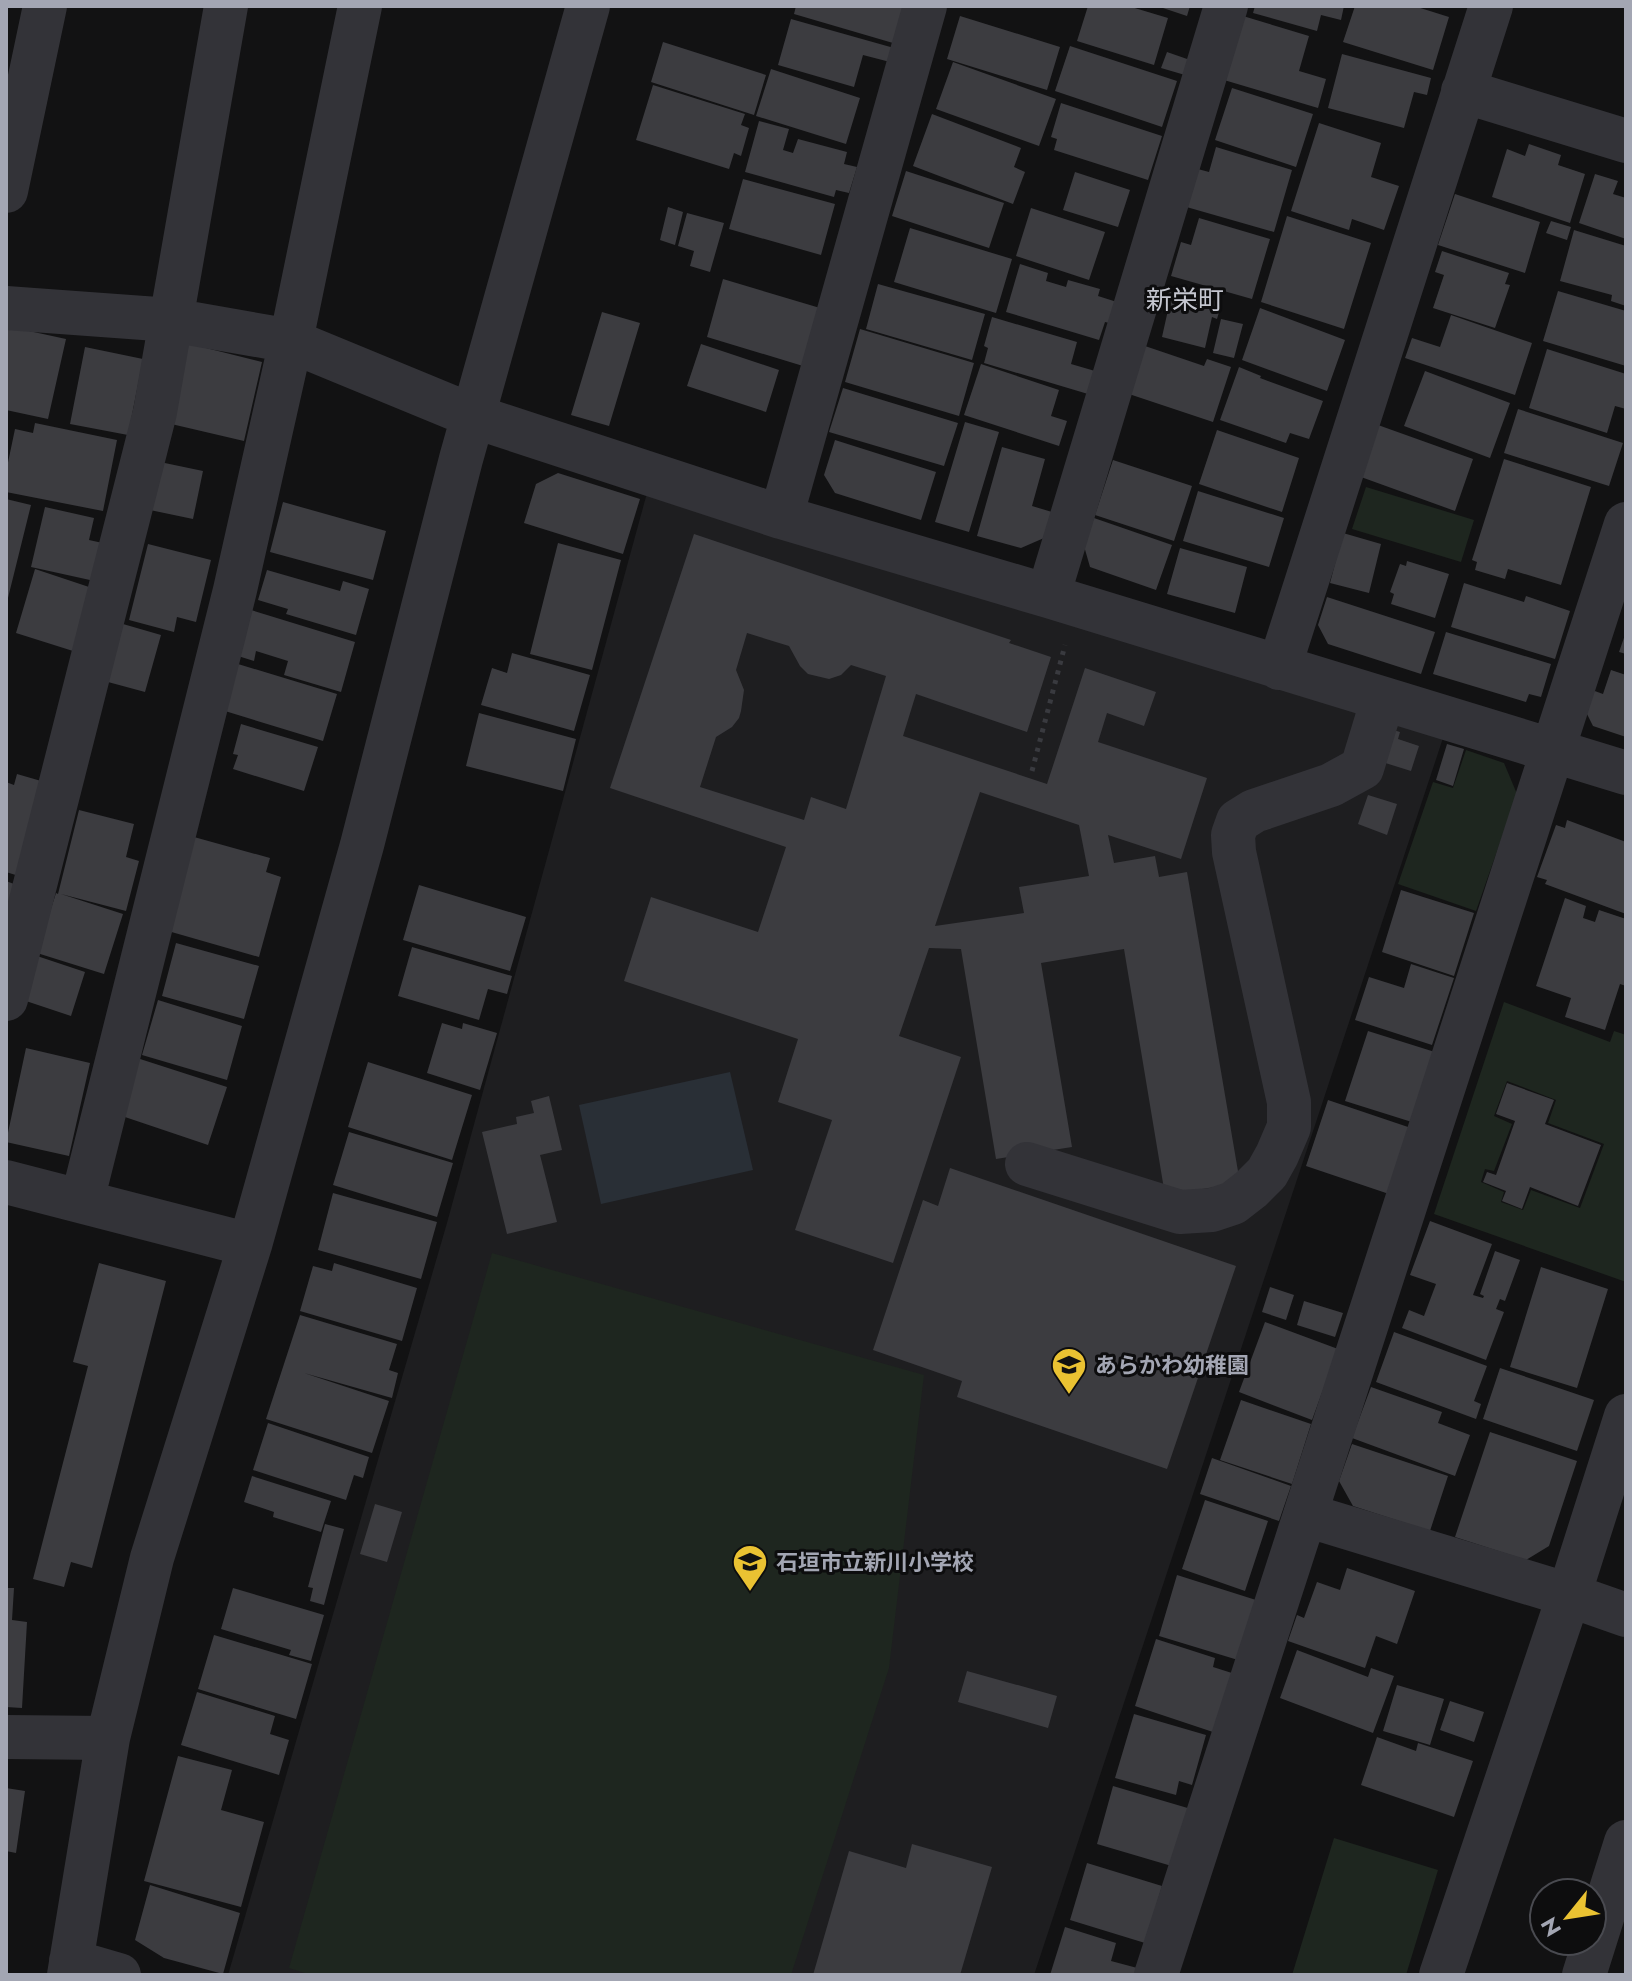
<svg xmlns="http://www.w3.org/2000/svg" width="1632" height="1981" viewBox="0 0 1632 1981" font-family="Jost,'Noto Sans JP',sans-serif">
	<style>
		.built { fill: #1e1e20 }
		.green { fill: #1e261f; fill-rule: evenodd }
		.water { fill: #292f36 }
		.building { fill: #3c3c40; fill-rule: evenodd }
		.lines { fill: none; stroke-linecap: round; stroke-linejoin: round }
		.path { stroke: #393a3f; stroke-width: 5; stroke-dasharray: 4 6; stroke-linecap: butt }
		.minor { stroke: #333338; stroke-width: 44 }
		.labels { text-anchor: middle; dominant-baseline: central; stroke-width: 6; stroke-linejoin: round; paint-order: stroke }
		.poi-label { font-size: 22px; font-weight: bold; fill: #a3a6b3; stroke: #0d0d0e; text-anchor: start }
		.quarter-label { font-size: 26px; fill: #c4c6cf; stroke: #0d0d0e }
	</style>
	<rect width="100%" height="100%" fill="#121213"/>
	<!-- built -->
	<path class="built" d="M647,493L1443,738L1034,1975H228L447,1223Z"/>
	<!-- green -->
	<path class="green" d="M1366,487L1474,520L1461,562L1352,529Z
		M1466,750L1504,763L1517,794L1476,911L1398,884L1433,782L1453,788Z
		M1504,1002L1610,1042L1614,1031L1626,1035V1282L1434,1214ZM1507,1081L1556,1100L1548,1123L1604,1144L1580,1208L1531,1190L1523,1210L1501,1202L1504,1192L1481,1182L1485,1169L1494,1171L1512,1124L1494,1116Z
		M492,1253L924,1375L889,1668L791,1975H311L289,1968Z
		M1334,1838L1438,1870L1406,1975H1292Z"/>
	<!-- water -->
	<path class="water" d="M730,1072L753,1170L601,1204L579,1105Z"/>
	<!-- building -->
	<path class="building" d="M796,6H903L893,43L794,14Z
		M1088,6H1128L1168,18L1154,65L1077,41Z
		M1157,6H1190L1187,16Z
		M1255,6H1344L1341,20L1321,15L1317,31L1253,13Z
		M1355,6H1414L1449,17L1433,70L1343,42Z
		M960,16L1060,47L1047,90L947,59Z
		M1243,16L1309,36L1299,71L1326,79L1318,108L1224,80Z
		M791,19L894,48L890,62L863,55L854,87L778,65Z
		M663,42L766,75L754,115L651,82Z
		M1070,46L1177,81L1162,127L1055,91Z
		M1167,52L1190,60L1185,75L1161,68Z
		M1342,54L1431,78L1427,95L1414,92L1404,128L1328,108Z
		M953,62L1056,99L1039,146L936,109Z
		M771,69L860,98L846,144L756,116Z
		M653,85L745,114L741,125L749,128L741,156L734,153L729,169L636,140Z
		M1232,88L1313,114L1296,167L1215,140Z
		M1061,103L1162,136L1148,180L1054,150L1057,139L1051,137Z
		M932,114L1021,148L1014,167L1025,172L1013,204L913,166Z
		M759,121L789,129L783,150L793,153L798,139L847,152L844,164L857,167L849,193L836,190L834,197L745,172Z
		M1319,123L1381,143L1371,177L1399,186L1384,230L1352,219L1349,230L1291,211Z
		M1529,144L1561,155L1558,165L1585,174L1570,223L1492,197L1507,149L1525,156Z
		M1216,147L1292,170L1274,232L1183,206L1194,168L1209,172Z
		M906,171L1004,203L989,248L892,216Z
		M1075,172L1130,190L1118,227L1063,210Z
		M1595,174L1618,181L1613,194L1626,198V239L1579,223Z
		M743,179L835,204L821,255L729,229Z
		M1455,194L1540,222L1525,273L1438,245Z
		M668,207L683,212L675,245L660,240Z
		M1031,208L1105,232L1089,280L1016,256Z
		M687,213L724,223L710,272L690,266L694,251L678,246Z
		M1287,216L1371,243L1344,329L1261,302Z
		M1199,218L1270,239L1252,299L1171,276L1181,242L1191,245Z
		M1551,221L1571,227L1567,240L1546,233Z
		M910,228L1012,259L996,313L894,282Z
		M1574,230L1626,246V306L1611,301L1612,295L1560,281Z
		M1442,251L1509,273L1505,284L1510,285L1495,328L1433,308L1444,275L1435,272Z
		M1020,264L1048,273L1046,281L1066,287L1068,280L1100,289L1098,296L1120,303L1114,324L1105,322L1099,340L1006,312Z
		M723,279L820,308L803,366L707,337Z
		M878,284L985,314L972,360L866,329Z
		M1167,289L1222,302L1217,319L1212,317L1205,348L1162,337L1168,310L1162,309Z
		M1558,291L1626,311V366L1543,341Z
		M1260,308L1345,340L1327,391L1242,360Z
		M602,312L640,323L609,426L571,415Z
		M1451,315L1532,343L1515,395L1405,358L1412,338L1440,347Z
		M992,317L1077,342L1071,364L1095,371L1088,394L984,363L988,348L984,346Z
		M1221,319L1243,324L1234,358L1213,353Z
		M6,326L66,339L48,419L6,410Z
		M860,329L974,363L959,416L845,382Z
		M186,343L262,362L244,441L167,423Z
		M701,344L779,370L766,412L687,386Z
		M1145,346L1204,366L1207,359L1231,367L1213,422L1129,394Z
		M85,347L143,359L128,435L70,424Z
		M1547,349L1626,374V409L1615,406L1607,433L1529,408Z
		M981,364L1059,390L1051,416L1067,421L1059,446L964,415Z
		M1239,367L1261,376L1260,378L1323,401L1309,439L1290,433L1286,443L1220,420Z
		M1425,371L1510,403L1490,458L1404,426Z
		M843,388L958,423L944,466L829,432Z
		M1518,409L1623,443L1609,486L1504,453Z
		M965,422L999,432L969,532L935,522Z
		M35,423L117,440L103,511L6,492V472L15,429L33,433Z
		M1378,425L1473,459L1455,511L1361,477Z
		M1217,430L1299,458L1282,512L1199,484Z
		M835,440L936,472L921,520L835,493L824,475Z
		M1002,447L1045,459L1032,506L1052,512L1044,538L1021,548L977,536Z
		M1504,459L1591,487L1561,585L1508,569L1505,579L1475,570L1477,562L1472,560Z
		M1113,460L1192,486L1174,541L1095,515Z
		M160,462L203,471L193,519L150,510Z
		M558,473L640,499L623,554L524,523L536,484Z
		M1198,491L1284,518L1269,567L1183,541Z
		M6,499L31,505L7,602H6Z
		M283,502L386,531L373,580L270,552Z
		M45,507L94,518L89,540L107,544L99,582L31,567Z
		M1094,518L1172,545L1156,590L1090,567L1084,546Z
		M1343,533L1381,544L1369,593L1330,583Z
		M694,534L1011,640L1009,643L1051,657L1027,732L916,694L903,736L1047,784L1085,668L1156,692L1144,726L1107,713L1098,742L1207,778L1181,859L1108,835L1114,863L1155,856L1159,877L1187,872L1240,1183L1165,1195L1124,949L1041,963L1072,1147L996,1159L961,949L929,948L899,1036L961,1057L893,1263L795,1230L832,1120L778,1102L798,1039L624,981L651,897L758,932L786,847L610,788ZM747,633L789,646L800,666L808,674L829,679L841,675L851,665L886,676L846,809L811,797L804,820L700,787L716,737L732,727L739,718L741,711L744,690L736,670ZM980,792L1079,825L1089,876L1019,887L1024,913L935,926Z
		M558,543L621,560L592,670L530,654Z
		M148,544L211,560L196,622L177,617L174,632L129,620Z
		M1180,548L1247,567L1235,613L1167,594Z
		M1407,561L1449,574L1435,618L1391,604L1394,594L1390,592L1400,564L1406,566Z
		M35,569L92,588L73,651L16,633Z
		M267,570L340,591L343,581L369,589L356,635L286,614L288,609L258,600Z
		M1464,583L1524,602L1526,596L1570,611L1555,659L1451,627Z
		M1327,597L1435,632L1421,674L1328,644L1318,625Z
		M251,610L355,642L341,692L284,675L288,661L256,651L254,661L238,656Z
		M123,624L161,635L145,692L108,682Z
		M1446,632L1551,664L1541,697L1529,694L1526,702L1433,674Z
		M1626,632V654L1619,652Z
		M512,653L590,675L574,731L481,705L492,668L507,673Z
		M238,664L337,694L323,741L225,711Z
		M1611,670L1626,675V737L1593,726L1585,710L1592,690L1603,694Z
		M479,713L576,739L563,791L466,766Z
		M241,724L318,747L304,791L233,769L238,755L233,754Z
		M1390,729L1400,732L1398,739L1419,746L1411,771L1379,761Z
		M1447,744L1464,749L1453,786L1436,780Z
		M17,774L48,783L22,877L6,872V782L14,785Z
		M1368,795L1397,804L1387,835L1358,824Z
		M79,810L134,824L126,857L139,861L126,911L61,894L123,914L104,974L37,953L56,893L58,894Z
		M1567,820L1626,842V914L1545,884L1547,880L1537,877L1556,825L1565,828Z
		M194,837L270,858L266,872L281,877L259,957L168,931Z
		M6,881L14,884L7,909H6Z
		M419,885L526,917L510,971L403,940Z
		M1401,890L1474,913L1454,976L1382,952Z
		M1565,898L1586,906L1583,918L1595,922L1599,910L1626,919V986L1620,984L1605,1030L1565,1017L1571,998L1536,986Z
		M176,943L259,966L244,1019L162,996Z
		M412,947L512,976L507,994L488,989L479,1020L398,996Z
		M28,953L85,972L71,1016L14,997Z
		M1411,964L1454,978L1432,1045L1355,1020L1369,977L1404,988Z
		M158,1000L242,1026L227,1080L142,1055Z
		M442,1023L462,1029L463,1023L497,1033L480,1090L427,1073Z
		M1368,1031L1438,1053L1415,1123L1345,1101Z
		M26,1048L90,1063L69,1156L6,1142Z
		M137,1058L227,1087L208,1145L119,1115Z
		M368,1062L472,1095L452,1160L348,1127Z
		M1507,1083L1554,1100L1545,1124L1601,1145L1578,1206L1530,1187L1522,1209L1502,1201L1506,1191L1483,1182L1487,1172L1496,1175L1515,1121L1496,1114Z
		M549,1096L562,1150L540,1155L557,1222L507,1234L482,1132L517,1124L516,1117L534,1113L531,1101Z
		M1328,1100L1411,1128L1389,1194L1306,1166Z
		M349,1132L453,1163L437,1217L333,1185Z
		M950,1168L1236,1266L1167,1469L957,1397L962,1381L873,1350L923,1200L938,1206Z
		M333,1193L437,1222L421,1279L318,1250Z
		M1430,1221L1492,1244L1473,1295L1483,1298L1484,1296L1480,1294L1495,1251L1520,1260L1505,1301L1500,1299L1496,1309L1504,1312L1486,1360L1402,1328L1409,1310L1424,1316L1436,1284L1410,1275Z
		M99,1263L166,1281L92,1568L71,1562L64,1587L33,1579L88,1366L73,1362Z
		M334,1263L417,1288L402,1341L300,1311L313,1266L332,1271Z
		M1541,1267L1608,1289L1577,1388L1510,1367Z
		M1270,1287L1294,1295L1286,1320L1262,1312Z
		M1304,1301L1343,1313L1335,1337L1297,1325Z
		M300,1315L397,1344L389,1370L398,1373L392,1398L304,1373L389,1401L372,1453L266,1419Z
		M1265,1322L1338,1349L1312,1420L1239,1392Z
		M1394,1332L1487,1366L1474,1401L1481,1404L1476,1419L1376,1382Z
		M1500,1368L1594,1400L1577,1451L1483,1419Z
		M1371,1387L1442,1412L1438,1423L1470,1435L1455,1476L1352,1438Z
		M1241,1400L1311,1424L1292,1484L1220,1460Z
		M268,1423L369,1457L363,1478L354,1475L346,1500L253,1470Z
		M1490,1432L1577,1461L1549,1546L1526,1560L1455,1537Z
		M1352,1444L1448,1476L1430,1531L1353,1506L1339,1481Z
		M1212,1458L1291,1486L1279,1521L1200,1494Z
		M252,1476L331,1501L321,1532L273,1517L274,1512L244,1502Z
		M1205,1500L1268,1521L1245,1591L1182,1569Z
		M375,1504L402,1512L387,1562L360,1554Z
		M325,1524L344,1529L324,1605L310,1601L313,1588L308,1587Z
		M1347,1568L1415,1591L1397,1644L1376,1636L1365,1668L1288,1641L1297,1615L1304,1618L1317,1582L1340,1590Z
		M1177,1575L1256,1600L1238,1660L1159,1636Z
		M6,1588H14L12,1620L27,1622L22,1708L6,1707Z
		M233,1588L324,1615L311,1661L289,1655L291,1650L221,1629Z
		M214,1635L312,1664L296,1719L198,1689Z
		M1156,1639L1215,1658L1213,1667L1235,1674L1216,1733L1135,1706Z
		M1297,1650L1368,1677L1371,1668L1394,1676L1373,1733L1280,1698Z
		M967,1671L1057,1696L1048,1728L958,1702Z
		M1397,1685L1444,1699L1430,1745L1383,1731Z
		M197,1692L275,1716L270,1734L289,1740L279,1775L181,1745Z
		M1450,1701L1484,1712L1474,1742L1440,1730Z
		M1134,1714L1206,1735L1192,1785L1179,1781L1176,1795L1115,1778Z
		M1377,1737L1416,1751L1418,1743L1473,1761L1454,1817L1361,1785Z
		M178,1756L232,1770L221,1810L264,1822L241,1907L144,1881Z
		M1113,1786L1191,1809L1175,1867L1097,1844Z
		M6,1788L25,1791L16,1853L6,1851Z
		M912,1844L992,1867L960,1975H813L849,1851L906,1868Z
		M1087,1863L1162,1886L1145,1943L1070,1920Z
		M150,1885L240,1913L223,1974L164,1958L135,1940Z
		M1065,1927L1116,1943L1111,1961L1141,1969L1139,1975H1050Z"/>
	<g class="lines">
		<!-- path -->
		<path class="path" d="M1032,771L1065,645"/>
		<!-- minor -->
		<path class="minor" d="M1463,91L1626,141
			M6,191L45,6
			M6,308L171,320L291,341L473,416L781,517L1048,596L1626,773
			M781,517L925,6
			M1048,596L1226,6
			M1279,668L1491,6
			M6,999L155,412L226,6
			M1027,1164L1180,1212L1212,1210L1233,1203L1251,1189L1267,1173L1277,1155L1289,1127V1102L1234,852L1233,835L1238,821L1254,811L1331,785L1362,768L1383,699
			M6,1182L250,1245
			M82,1201L235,590L291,341L360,6
			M1306,1515L1569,1595L1626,1416
			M6,1737L108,1738
			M71,1961L119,1975
			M69,1975L108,1738L152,1558L250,1245L362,845L461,459L588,6
			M1156,1975L1626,524
			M1441,1975L1569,1595L1626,1615
			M1584,1975L1626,1842"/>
	</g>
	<!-- icons -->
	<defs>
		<symbol id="school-pin" viewBox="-11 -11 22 30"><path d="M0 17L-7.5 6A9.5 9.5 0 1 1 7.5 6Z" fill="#eac232" stroke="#0d0d0e"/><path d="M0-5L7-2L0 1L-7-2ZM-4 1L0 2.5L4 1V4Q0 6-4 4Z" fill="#111"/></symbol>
	</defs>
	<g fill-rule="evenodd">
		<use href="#school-pin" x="1049" y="1345" width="40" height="54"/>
		<use href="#school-pin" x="730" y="1542" width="40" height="54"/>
	</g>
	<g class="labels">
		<!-- poi labels -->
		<g class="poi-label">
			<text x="1095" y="1365">あらかわ幼稚園</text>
			<text x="776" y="1562">石垣市立新川小学校</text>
		</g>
		<!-- quarter labels -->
		<g class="quarter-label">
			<text x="1185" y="300">新栄町</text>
		</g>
	</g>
	<!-- border -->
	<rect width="1632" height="1981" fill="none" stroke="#a3a6b3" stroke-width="16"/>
	<!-- north arrow -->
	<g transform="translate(1568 1917) rotate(240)"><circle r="38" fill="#0d0d0e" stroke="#494a50" stroke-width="2"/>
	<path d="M0-6L14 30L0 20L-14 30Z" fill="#eac232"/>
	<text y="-12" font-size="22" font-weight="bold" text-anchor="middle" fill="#a3a6b3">N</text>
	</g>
</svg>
